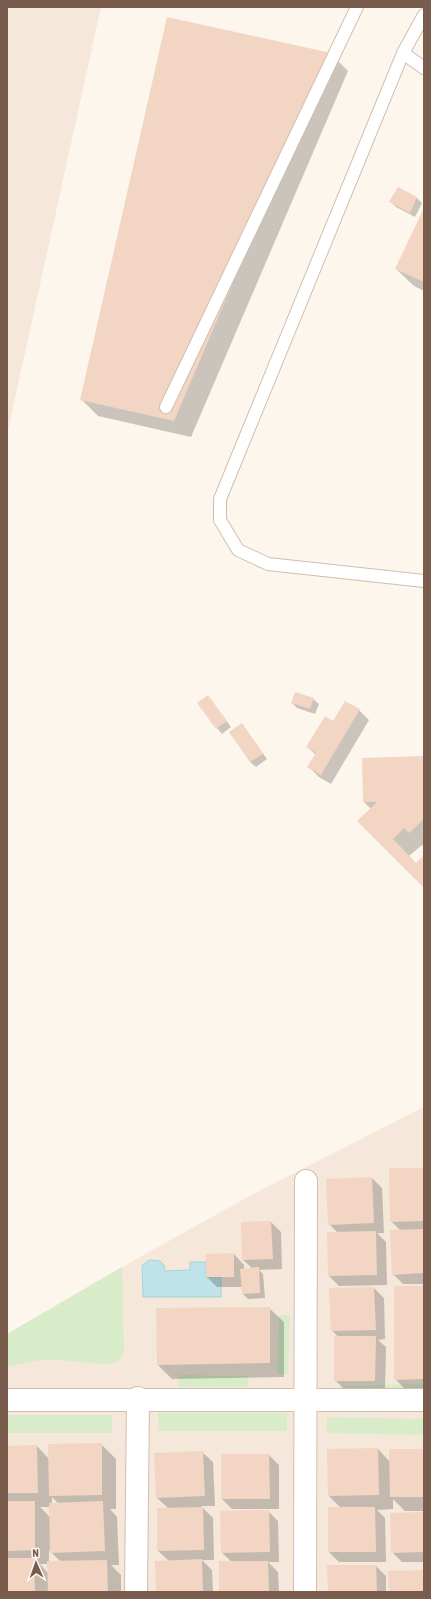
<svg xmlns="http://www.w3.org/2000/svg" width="431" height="1599" viewBox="0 0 431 1599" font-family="'Asap Condensed',sans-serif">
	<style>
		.residential { fill: #f5e8da }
		.green { fill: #d8ecc9 }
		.water { fill: #bfe3e8; stroke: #a5d3da }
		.shadow { fill: #0003; fill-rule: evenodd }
		.building { fill: #f3d5c3 }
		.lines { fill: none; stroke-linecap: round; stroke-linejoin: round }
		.service-casing { stroke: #d1beb0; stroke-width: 14 }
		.minor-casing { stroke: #d1beb0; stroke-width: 24 }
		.service { stroke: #fff; stroke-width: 12 }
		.minor { stroke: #fff; stroke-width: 22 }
	</style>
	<rect width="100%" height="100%" fill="#fdf6ec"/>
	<!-- residential -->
	<path class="residential" d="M7,7H101L7,435Z
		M424,1107V1592H7V1334L122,1267L255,1193Z"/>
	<!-- green -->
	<path class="green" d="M122,1267L124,1351C122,1360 117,1363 107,1364L57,1360H41L7,1367V1334Z
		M279,1315H290L288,1374H277Z
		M179,1375L248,1376V1387H178Z
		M424,1384V1394L340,1396V1386Z
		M158,1413H287V1431H158Z
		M7,1415H112V1433H7Z
		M327,1417L424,1419V1435L326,1433Z"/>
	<!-- water -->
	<path class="water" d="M149,1260L160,1261L164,1265L165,1271L190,1270V1262H206V1277H221V1297H143L142,1266Z"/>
	<!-- shadow -->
	<path class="shadow" d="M331,54L348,71L191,437L98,416L81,399Z
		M398,188L417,198L422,203L415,217L396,207L391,202Z
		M424,210V291L414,286L396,269Z
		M208,697L231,727L222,734L217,728Z
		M313,699L319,704L315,714L297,708L292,703Z
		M359,710L369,720L331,784L319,777L309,767L316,755L307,747L333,723Z
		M242,724L267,759L256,767L250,762Z
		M424,757V847L422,845L409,856L416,864L424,857V886L371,809L364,802Z
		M424,1169V1284H403L393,1274L401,1231L391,1221Z
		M372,1178L382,1188L384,1233H377L386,1242L387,1285L339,1286L329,1276L338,1233L329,1224Z
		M271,1222L281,1232L282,1269L259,1270L263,1274L265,1298L248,1299L243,1294L242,1287H217L207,1277L234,1254L244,1265V1270L253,1269L243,1260Z
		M424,1287V1393H409L395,1379Z
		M374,1288L384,1298L385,1339L378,1340L386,1347L385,1390H345L335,1380L338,1337L332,1330Z
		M269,1308L284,1322V1377L172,1379L158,1365Z
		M101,1444L116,1459V1509H110L117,1517L119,1565H111L121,1575V1592H7V1447L37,1446L49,1459ZM52,1497L56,1501L58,1504H52ZM40,1507H50V1517ZM49,1550L61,1562H49ZM40,1564H48V1573Z
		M378,1449L390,1462L424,1450V1511H405L393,1499V1509L377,1510L385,1518L386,1562H339L329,1552V1508H341L329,1496L328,1450Z
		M202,1452L213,1462L215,1506H201L213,1518L214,1560H202L212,1570L213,1592H157L169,1561L158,1551L168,1508L156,1497Z
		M222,1455H269L279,1465V1509H232L222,1499Z
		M268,1511L278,1521L279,1562H268L278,1572L279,1592H220L232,1562L222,1553Z
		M424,1513V1562H402L392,1552Z
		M376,1566L386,1576V1592H329Z"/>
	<!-- building -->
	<path class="building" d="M167,17L331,53L174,421L80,400Z
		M398,187L417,197L410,213L389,202Z
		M424,208V282L395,269Z
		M295,692L314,698L310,709L291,703Z
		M208,695L227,721L216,729L197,703Z
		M345,701L360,709L321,775L307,767L316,753L306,747L325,716L333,721Z
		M242,723L263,754L250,762L229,732Z
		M424,756V819L409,833L404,828L393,839L416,863L424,855V888L357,821L377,802H363L362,758Z
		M389,1168H424V1221L390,1222Z
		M372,1177L374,1223L328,1225L326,1179Z
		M271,1221L273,1259L242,1260L241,1222Z
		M424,1229V1273L392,1275L390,1230Z
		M376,1231L377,1275L328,1276L327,1232Z
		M234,1253V1277H206V1254Z
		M259,1267L260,1293L242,1294L240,1269Z
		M394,1286H424V1379L394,1380Z
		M374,1287L376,1330L331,1331L329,1288Z
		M270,1307V1363L157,1365L156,1308Z
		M334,1336H376L375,1381H334Z
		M102,1443V1495L49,1496L48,1444Z
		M37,1445L38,1493H7V1446Z
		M378,1448L379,1495L328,1496L327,1449Z
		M389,1449H424V1497H390Z
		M203,1451L205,1496L156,1498L154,1453Z
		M221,1454H269L270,1499H221Z
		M7,1501H35V1550L7,1551Z
		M103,1501L105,1551L50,1553L49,1503Z
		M203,1507L204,1550L157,1551V1508Z
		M328,1507H375L376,1552H328Z
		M269,1510L270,1552L221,1553L220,1511Z
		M424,1512V1552L391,1553L390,1513Z
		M7,1558H34L35,1592H7Z
		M202,1559L203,1592H156L155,1561Z
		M107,1560L108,1592H48L47,1561Z
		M219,1561H268L269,1592H219Z
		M327,1565H376L377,1592H328Z
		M424,1570V1592H389L388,1571Z"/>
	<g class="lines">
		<defs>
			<path id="service" d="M424,15L403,53L424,68
				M403,53L220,499V520L238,550L268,564L424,581
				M166,407L357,7"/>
			<path id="minor" d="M7,1400H424
				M136,1592L138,1398
				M305,1592L306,1181"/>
		</defs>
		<!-- service casing -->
		<use href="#service" class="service-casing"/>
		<!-- minor casing -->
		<use href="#minor" class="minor-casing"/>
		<!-- service -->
		<use href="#service" class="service"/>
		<!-- minor -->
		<use href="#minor" class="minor"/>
	</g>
	<!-- border -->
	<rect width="431" height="1599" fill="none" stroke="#7a5c4d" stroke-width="16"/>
	<!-- north arrow -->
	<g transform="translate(36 1563) rotate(358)" stroke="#fffaf3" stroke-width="3" paint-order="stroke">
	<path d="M0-3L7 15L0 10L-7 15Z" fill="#7a5c4d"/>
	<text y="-6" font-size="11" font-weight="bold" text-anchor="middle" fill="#7a5c4d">N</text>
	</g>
</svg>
